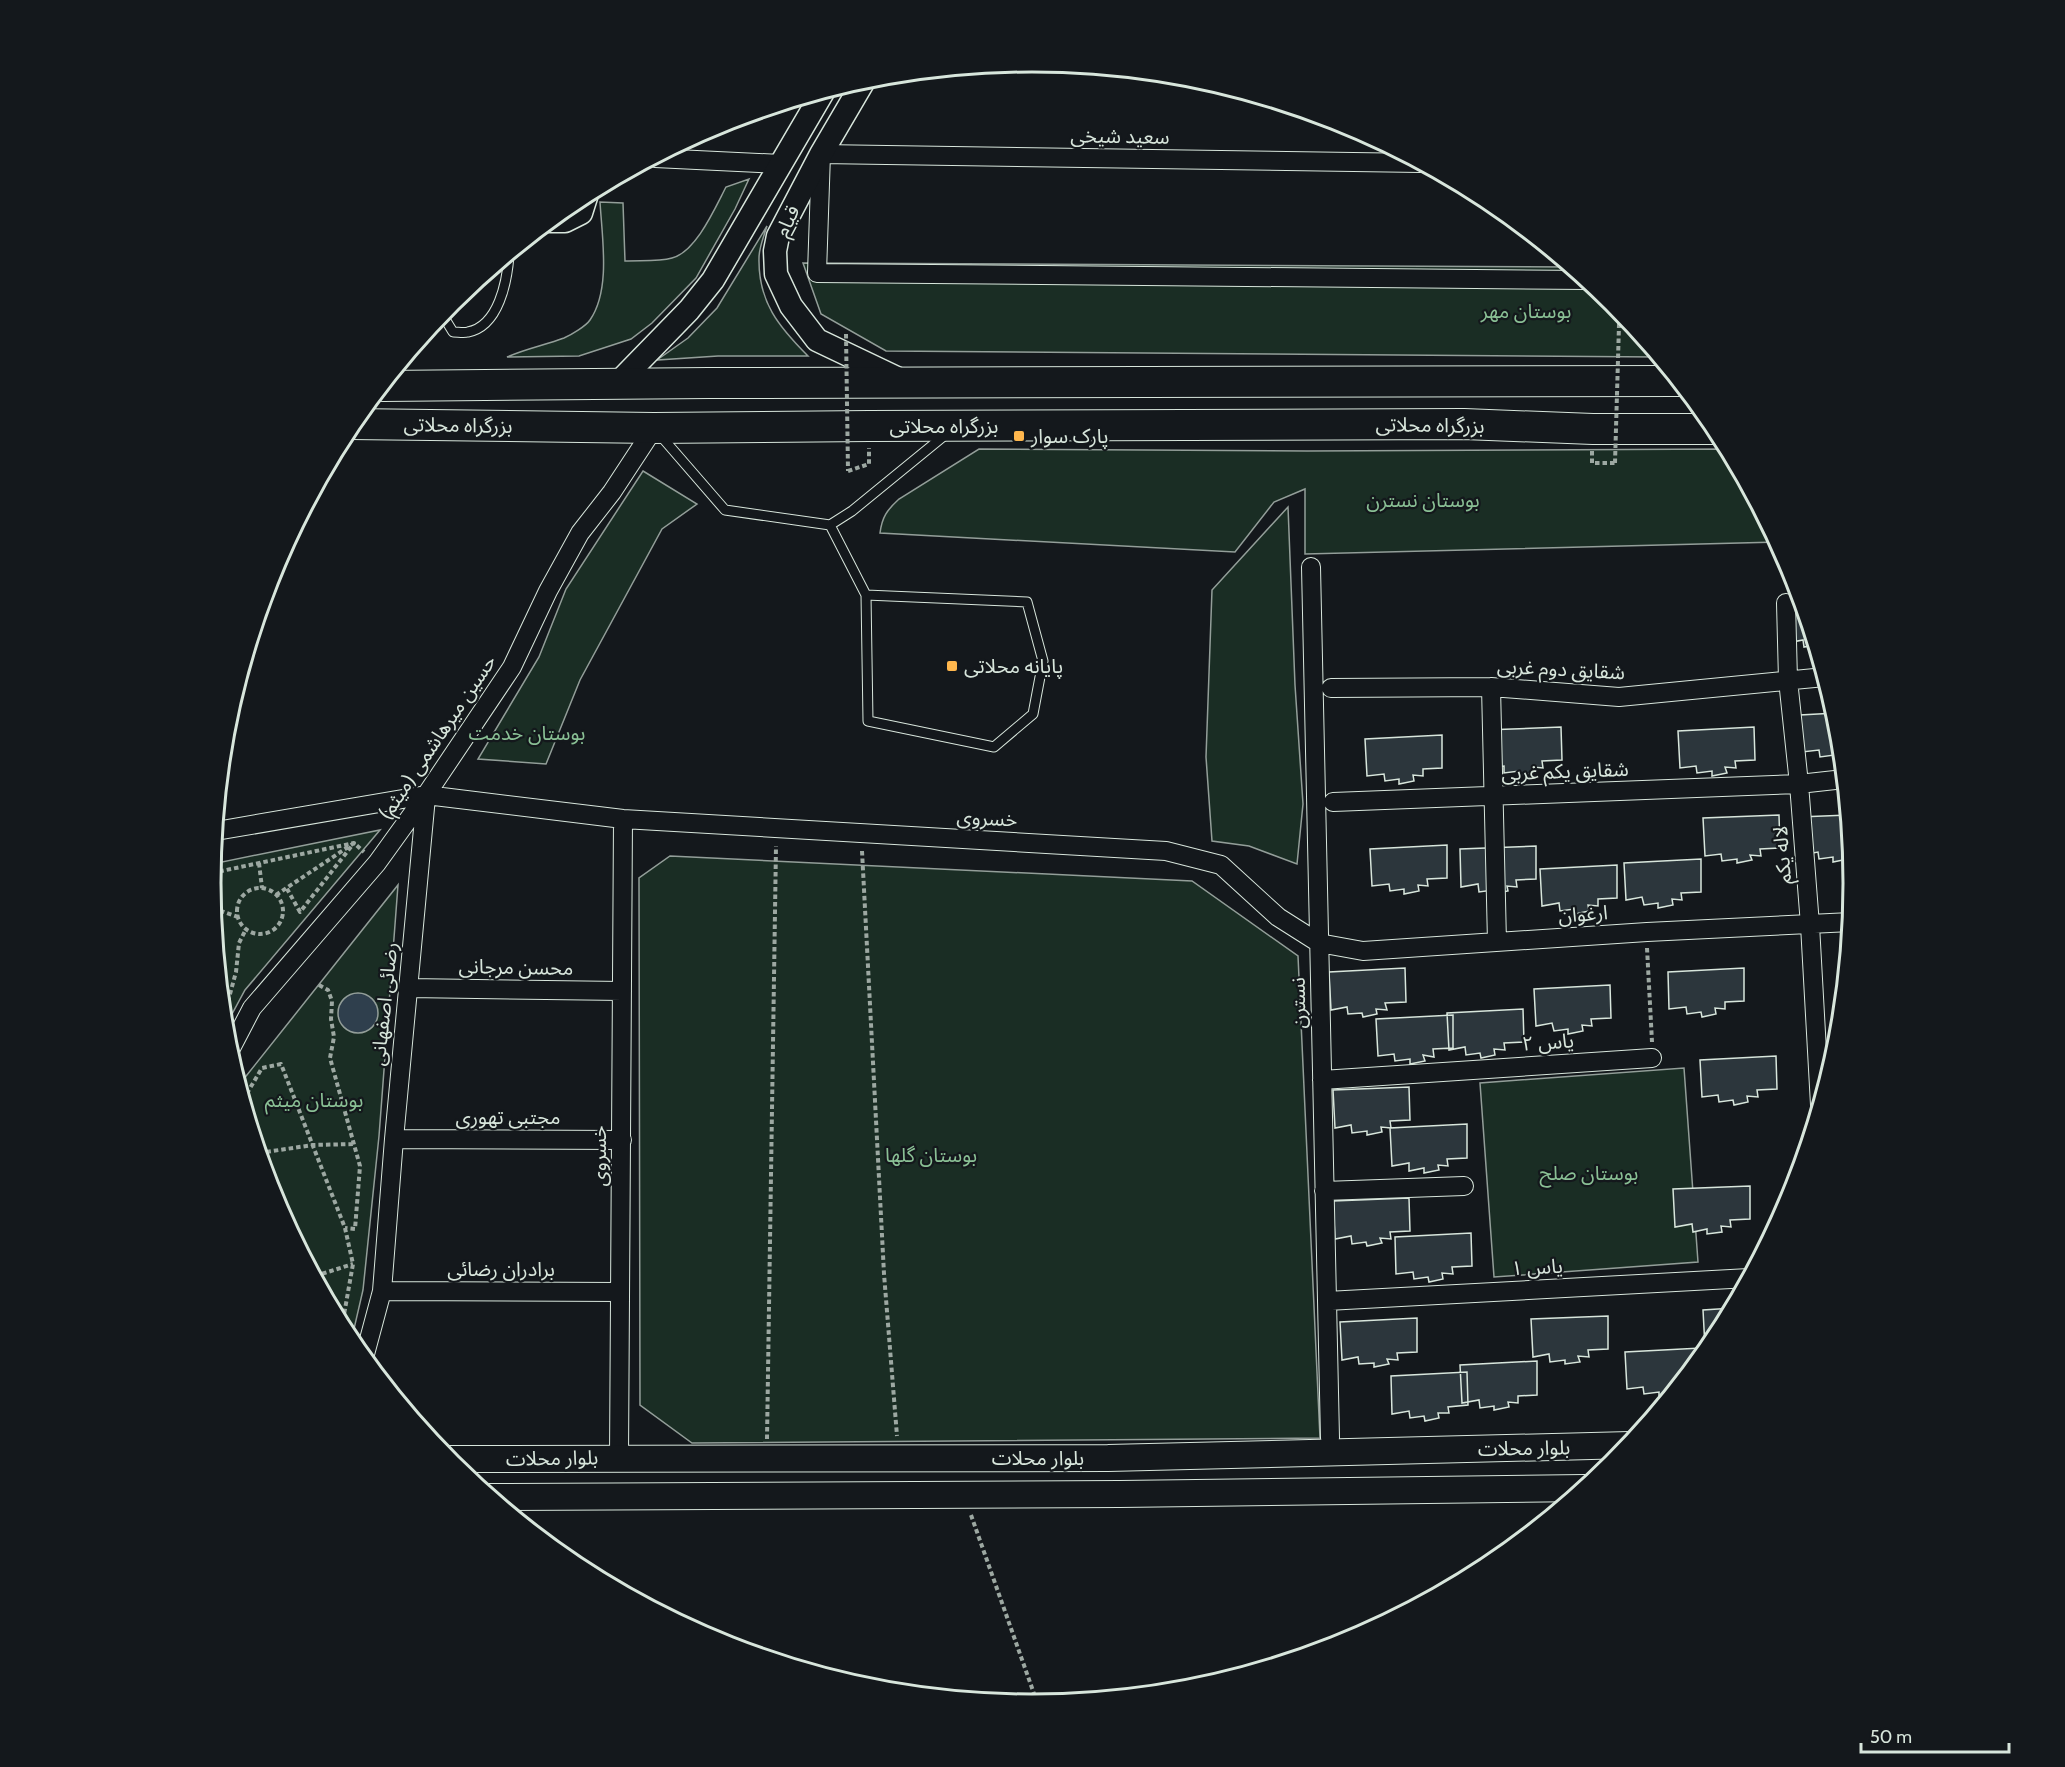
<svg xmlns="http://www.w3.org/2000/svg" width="2065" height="1767" viewBox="0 0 2065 1767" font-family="Cabin,'Noto Sans Arabic',sans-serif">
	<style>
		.green { fill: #1a2d24; stroke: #939e99; stroke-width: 1.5 }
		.water { fill: #2f3f4d; stroke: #939e99; stroke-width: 1.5 }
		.building { fill: #2c363c; stroke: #d8e6dc; stroke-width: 1.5 }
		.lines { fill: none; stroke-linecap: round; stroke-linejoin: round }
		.service-casing { stroke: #d8e6dc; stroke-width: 11 }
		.minor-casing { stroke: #d8e6dc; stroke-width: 20 }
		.tertiary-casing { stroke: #d8e6dc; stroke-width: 25 }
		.secondary-casing { stroke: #d8e6dc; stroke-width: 28 }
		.trunk-casing { stroke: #d8e6dc; stroke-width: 32 }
		.path { stroke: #9da8a2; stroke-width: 4; stroke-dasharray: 4.5 3; stroke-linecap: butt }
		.service { stroke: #14181c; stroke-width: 9 }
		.minor { stroke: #14181c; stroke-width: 18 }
		.tertiary { stroke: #14181c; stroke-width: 22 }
		.secondary { stroke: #14181c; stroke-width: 26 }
		.trunk { stroke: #14181c; stroke-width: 30 }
		.path-bridge { stroke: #9da8a2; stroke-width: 4; stroke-dasharray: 4.5 3; stroke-linecap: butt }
		.poi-dot { fill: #ffb74d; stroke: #14181c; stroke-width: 2 }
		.labels { text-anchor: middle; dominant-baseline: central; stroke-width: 4.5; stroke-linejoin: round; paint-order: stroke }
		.street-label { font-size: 20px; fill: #d8e6dc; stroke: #14181c }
		.park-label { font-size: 20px; fill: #8ac095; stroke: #14181c }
		.poi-label { font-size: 20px; fill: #d8e6dc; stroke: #14181c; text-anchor: start }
		.rim { fill: none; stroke: #d8e6dc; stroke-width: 3 }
	</style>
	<rect width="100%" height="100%" fill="#14181c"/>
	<!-- green -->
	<path class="green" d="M749,179L735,209L696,278L652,323L631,339L579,356L507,357C525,349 545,345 564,338C571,335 586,326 590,320C611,290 602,237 600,202L623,203L625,261C639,260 658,262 672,258C696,252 715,208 726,187Z
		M767,226C764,236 759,247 759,258C758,302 779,327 808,356H718L657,360L688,338L717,308Z
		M803,263L1571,267L1614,303L1658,357L886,351L821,314Z
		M979,449L1307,451L1728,449L1778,542L1305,554V489L1274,502L1235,552L880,533C882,517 887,510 899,499Z
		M643,471L697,504L662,529L580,680L546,764L478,759L539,657L566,589Z
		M1288,507L1295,685L1303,804L1297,864L1249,846L1212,841L1206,757L1212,590Z
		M380,830L245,990L225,1027L211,883L212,864Z
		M670,856L1192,881L1298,956L1320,1438L692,1443L640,1405L639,878Z
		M398,885L379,1136L363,1290L351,1342L273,1198L239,1085Z
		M1684,1068L1698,1262L1494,1277L1480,1083Z"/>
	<!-- water -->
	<path class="water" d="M338 1013a20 20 0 1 1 40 0a20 20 0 1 1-40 0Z"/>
	<!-- building -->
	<path class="building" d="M1803,604L1815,645L1804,647L1803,640L1787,643L1785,605Z
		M1836,713L1839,723L1842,758L1834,760V755L1820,757L1819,750L1802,752L1800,715Z
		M1561,727L1562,760L1542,761L1543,768L1533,767L1534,773L1519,775V771L1504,773V766L1487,768L1485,730Z
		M1754,727L1755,760L1735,761L1736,768L1725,767L1727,773L1712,776V771L1697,773L1696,766L1680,768L1678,731Z
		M1442,735V768L1423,769V776L1413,775L1414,781L1399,784V779L1385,781L1384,774L1367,776L1365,739Z
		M1779,815L1780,848L1760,849L1761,856L1750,855L1752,860L1737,863V859L1722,861L1721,854L1705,856L1703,818Z
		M1848,815L1852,854H1847L1848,859L1833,862V857L1819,859L1818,852L1801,855L1799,817Z
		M1447,845V878L1427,879L1428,886L1418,885L1419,891L1404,894V889L1390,891L1389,884L1372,886L1370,849Z
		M1536,846V879L1516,880L1517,887L1507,886L1508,891L1493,894V890L1479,892L1478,884L1461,887L1460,849Z
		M1701,859V892L1681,893L1682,900L1672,899L1673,905L1658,908V903L1644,905L1642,897L1626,900L1624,863Z
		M1617,865V898L1598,899V906L1588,905L1589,911L1575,914L1574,909L1560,911L1559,903L1542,906L1540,869Z
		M1405,968L1406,1002L1385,1003L1387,1010L1376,1009L1377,1014L1363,1017L1362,1013L1348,1014L1347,1007L1331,1010L1329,972Z
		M1744,968V1001L1725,1002V1009L1715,1008L1716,1014L1702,1017L1701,1012L1687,1014L1686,1007L1669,1009L1668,972Z
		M1610,985L1611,1018L1591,1019L1592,1026L1582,1025L1583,1031L1568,1034V1029L1554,1031L1552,1023L1536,1026L1534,989Z
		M1523,1009L1524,1042L1504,1043L1505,1050L1494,1049L1495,1055L1481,1058L1480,1053L1466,1055L1465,1047L1449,1050L1447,1013Z
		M1453,1015V1048L1433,1049L1434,1057L1423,1055L1425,1061L1410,1064V1059L1395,1061L1394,1054L1378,1056L1376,1019Z
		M1776,1056L1777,1089L1757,1090L1758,1097L1747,1096L1748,1102L1734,1105L1733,1100L1719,1102L1718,1095L1702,1097L1700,1060Z
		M1409,1087L1410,1120L1390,1121L1391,1128L1381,1127L1382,1132L1367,1135V1131L1352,1133L1351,1125L1335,1128L1333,1090Z
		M1467,1124V1158L1447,1159L1448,1166L1438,1165L1439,1170L1424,1173V1168L1409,1171V1163L1392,1166L1390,1128Z
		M1750,1186V1219L1730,1220L1731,1227L1721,1226L1722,1232L1707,1234V1229L1693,1232L1692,1224L1675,1227L1673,1189Z
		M1409,1198L1410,1231L1390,1232L1391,1239L1380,1238L1382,1243L1367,1246L1366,1242L1352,1244L1351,1236L1335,1239L1333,1201Z
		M1471,1233L1472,1266L1452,1267L1453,1274L1442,1273L1443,1279L1429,1282L1428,1277L1414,1279L1413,1272L1396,1274L1395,1237Z
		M1733,1308L1716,1340L1711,1346L1705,1347L1703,1310Z
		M1608,1316V1349L1588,1350L1589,1357L1578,1356L1580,1362L1565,1364V1360L1550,1362L1549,1354L1533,1357L1531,1319Z
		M1417,1318V1352L1397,1353L1398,1360L1387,1359L1389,1364L1374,1367V1363L1359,1364L1358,1357L1342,1360L1340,1322Z
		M1701,1348L1702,1358L1676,1389L1672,1388L1671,1394L1659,1397V1392L1644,1394L1643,1387L1627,1389L1625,1352Z
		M1537,1361V1395L1518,1396V1403L1508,1402L1509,1407L1494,1410V1406L1480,1408L1479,1400L1462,1403L1460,1365Z
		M1467,1372L1468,1405L1448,1407L1449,1413H1438L1439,1418L1425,1421L1424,1416L1410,1418L1409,1411L1392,1414L1391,1376Z"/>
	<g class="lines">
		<defs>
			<path id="service" d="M507,257L537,232
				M442,314L453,332C458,332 464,333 468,332C499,326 507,281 509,256
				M660,435L725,510L830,525L852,511L945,435
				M830,525L866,595L868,721L994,747L1033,714L1043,661L1027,602L866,595"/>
			<path id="minor" d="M655,158L781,164
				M1420,163L821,154L817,273L1587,280
				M1311,567L1330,1438
				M1786,603L1788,680L1799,784L1810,925L1820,1105
				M1491,687L1497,942
				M1331,688L1491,687L1619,697L1825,677
				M1333,802L1799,784L1844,779
				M216,831L426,795L623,819L1166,851L1221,865L1278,917L1319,943L1363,951L1647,932L1851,922
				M409,988L622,991
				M229,1052L252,1008L377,863L426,795L512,667L548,591L580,533L612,492L654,428
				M1322,1080L1652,1058
				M394,1139L622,1140
				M1324,1191L1464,1186
				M382,1291L620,1292
				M1327,1301L1749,1278
				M364,1358L382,1291L394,1139L426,797
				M619,1457L623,819"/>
			<path id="tertiary" d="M865,79L821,154L778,236L775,251L776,274L791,306L817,340L903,381
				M550,221H565L581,213L587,194
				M617,384L689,310L713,280L823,92"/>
			<path id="secondary" d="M446,1459L1108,1458L1630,1445
				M490,1497L1120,1494L1585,1488"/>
			<path id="trunk" d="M383,386L709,383L1679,381
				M351,424L654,428L869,426L1464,424L1593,429H1717"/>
		</defs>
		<!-- service casing -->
		<use href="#service" class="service-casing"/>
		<!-- minor casing -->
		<use href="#minor" class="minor-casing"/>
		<!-- tertiary casing -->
		<use href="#tertiary" class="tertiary-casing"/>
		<!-- secondary casing -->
		<use href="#secondary" class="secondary-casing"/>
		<!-- trunk casing -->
		<use href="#trunk" class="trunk-casing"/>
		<!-- path -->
		<path class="path" d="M1619,325V309
			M1592,451V463H1615
			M848,471L869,464V448
			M862,851L884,1274L897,1436
			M259,863L262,888
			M212,873L354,843L300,912L286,887
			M237 911a23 23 0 1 1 46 0a23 23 0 1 1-46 0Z
			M276,895L354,843L364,852
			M213,908L238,917
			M1647,948L1652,1042
			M319,985L328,990L332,1001L331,1019L334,1037L330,1058L360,1166L355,1229L345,1228
			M224,1016L236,972L239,943L246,929
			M243,1100L262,1068L281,1064L345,1228L353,1264L342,1326
			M259,1153L313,1145L355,1144
			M315,1276L353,1264
			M767,1439L776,846
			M971,1515L1038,1705"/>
		<!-- service -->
		<use href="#service" class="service"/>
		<!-- minor -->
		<use href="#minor" class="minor"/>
		<!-- tertiary -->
		<use href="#tertiary" class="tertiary"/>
		<!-- secondary -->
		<use href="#secondary" class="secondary"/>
		<!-- trunk -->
		<use href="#trunk" class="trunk"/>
		<!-- path-bridge -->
		<path class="path-bridge" d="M846,334L848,471
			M1615,463L1619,325"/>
	</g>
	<!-- markers -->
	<g class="poi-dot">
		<rect x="1013" y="430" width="12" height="12" rx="3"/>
		<rect x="946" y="660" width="12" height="12" rx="3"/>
	</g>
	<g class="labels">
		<!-- street labels -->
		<g class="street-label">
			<text transform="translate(1120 136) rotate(1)">سعید شیخی</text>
			<text transform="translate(787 221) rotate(-65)">قیام</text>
			<text transform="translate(458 425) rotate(1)">بزرگراه محلاتی</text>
			<text transform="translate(1430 425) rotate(1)">بزرگراه محلاتی</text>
			<text x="944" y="426">بزرگراه محلاتی</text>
			<text transform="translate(1561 669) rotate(3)">شقایق دوم غربی</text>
			<text transform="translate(437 737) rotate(-56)">حسین میرهاشمی (میثم)</text>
			<text transform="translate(1565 771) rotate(-2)">شقایق یکم غربی</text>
			<text transform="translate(987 818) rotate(3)">خسروی</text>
			<text transform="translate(1782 855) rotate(-94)">لاله یکم</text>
			<text transform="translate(1583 914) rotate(-4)">ارغوان</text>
			<text transform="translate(516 967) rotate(1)">محسن مرجانی</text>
			<text transform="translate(1298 1003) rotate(-91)">نسترن</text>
			<text transform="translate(384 1004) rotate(-84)">رضائی اصفهانی</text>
			<text transform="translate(1548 1042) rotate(-4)">یاس ۲</text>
			<text x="508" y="1117">مجتبی تهوری</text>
			<text transform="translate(599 1156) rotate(-90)">خسروی</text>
			<text transform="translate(1537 1267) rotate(-3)">یاس ۱</text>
			<text x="501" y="1269">برادران رضائی</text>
			<text transform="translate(1524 1448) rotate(-1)">بلوار محلات</text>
			<text transform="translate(552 1458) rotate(-1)">بلوار محلات</text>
			<text x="1038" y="1458">بلوار محلات</text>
		</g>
		<!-- park labels -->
		<g class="park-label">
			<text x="1526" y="311">بوستان مهر</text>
			<text x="1423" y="500">بوستان نسترن</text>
			<text x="527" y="733">بوستان خدمت</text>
			<text x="314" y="1100">بوستان میثم</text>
			<text x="931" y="1155">بوستان گلها</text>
			<text x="1589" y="1173">بوستان صلح</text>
		</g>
		<!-- poi labels -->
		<g class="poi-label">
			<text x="1031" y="436">پارک سوار</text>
			<text x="964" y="666">پایانه محلاتی</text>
		</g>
	</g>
	<!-- crop -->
	<path d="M0 0H2065V1767H0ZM221 883a811 811 0 1 1 1622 0a811 811 0 1 1-1622 0Z" fill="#14181c" fill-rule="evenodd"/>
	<path class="rim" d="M221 883a811 811 0 1 1 1622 0a811 811 0 1 1-1622 0Z"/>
	<!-- scale -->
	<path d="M1861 1743v9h148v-9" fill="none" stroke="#d8e6dc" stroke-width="3"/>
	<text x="1870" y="1743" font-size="18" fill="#d8e6dc" stroke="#14181c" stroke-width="4.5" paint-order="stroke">50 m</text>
</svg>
